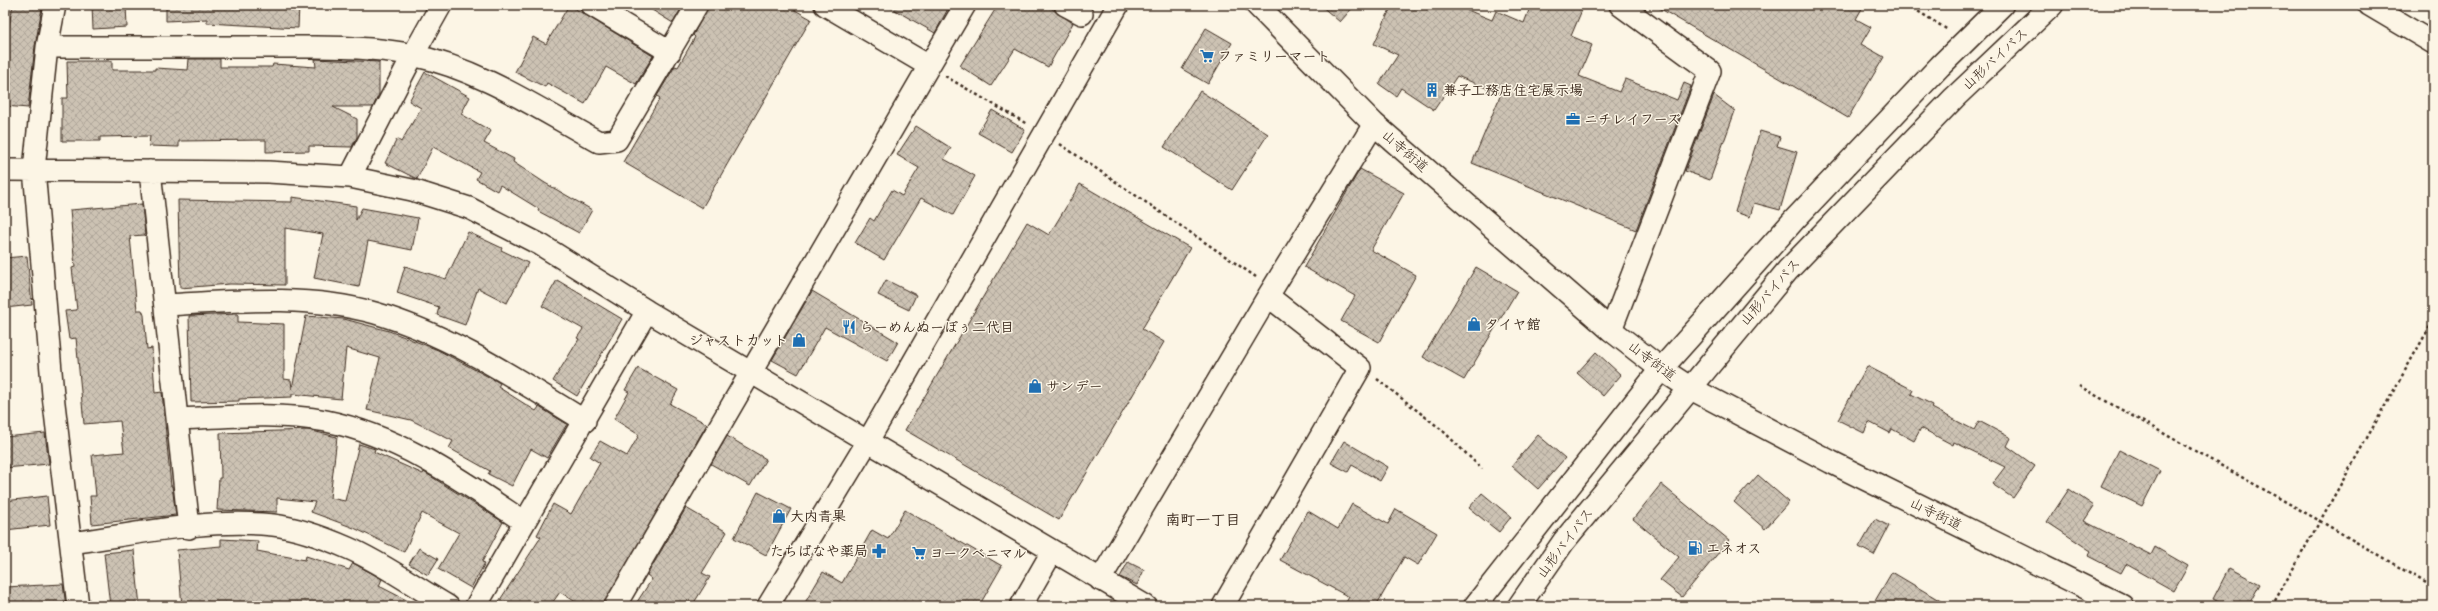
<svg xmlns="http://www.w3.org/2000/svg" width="2438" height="611" viewBox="0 0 2438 611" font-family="Itim,'Klee One',sans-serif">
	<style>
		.building { fill: url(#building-cross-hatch); stroke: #3b2a1e }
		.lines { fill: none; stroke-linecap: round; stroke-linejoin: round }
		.minor-casing { stroke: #3b2a1e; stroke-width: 24 }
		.major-casing { stroke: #3b2a1e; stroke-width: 25 }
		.highway-casing { stroke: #3b2a1e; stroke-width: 25 }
		.path { stroke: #3b2a1e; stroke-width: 2.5; stroke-dasharray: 3 3; stroke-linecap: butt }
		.minor { stroke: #fcf5e5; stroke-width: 21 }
		.major { stroke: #fcf5e5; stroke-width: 22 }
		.highway { stroke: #fcf5e5; stroke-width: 22 }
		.labels { text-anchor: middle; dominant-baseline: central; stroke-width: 3; stroke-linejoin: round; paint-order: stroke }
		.poi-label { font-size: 14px; font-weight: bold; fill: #3b2a1e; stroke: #fcf5e5; text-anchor: start }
		.street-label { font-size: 14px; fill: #3b2a1e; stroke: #fcf5e5 }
		.neighbourhood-label { font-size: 15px; font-weight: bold; fill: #3b2a1e; stroke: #fcf5e5 }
	</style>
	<defs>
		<pattern id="building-cross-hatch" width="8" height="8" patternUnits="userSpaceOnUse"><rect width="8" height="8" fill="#ccc2b3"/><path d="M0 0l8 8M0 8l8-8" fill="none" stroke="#b0a79a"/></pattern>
	</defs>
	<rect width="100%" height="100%" fill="#fcf5e5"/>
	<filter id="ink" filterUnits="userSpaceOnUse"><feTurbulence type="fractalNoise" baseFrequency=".025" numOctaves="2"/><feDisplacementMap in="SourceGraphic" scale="8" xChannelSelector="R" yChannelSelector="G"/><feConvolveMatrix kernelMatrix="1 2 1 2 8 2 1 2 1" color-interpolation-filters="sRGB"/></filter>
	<g filter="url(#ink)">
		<!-- building -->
		<path class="building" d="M13,5L42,8L35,46L28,108L5,106V29L8,30Z
			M92,5H126L127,27L93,29Z
			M166,5H299L298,28L207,23V19L166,21Z
			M569,5L653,56L636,84L606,67L585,104L547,83L545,87L515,72L533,37L546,44Z
			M644,5H683L673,23Z
			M709,5H786L811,19L702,208L623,162L660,98L657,96L675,66L678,67L695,37L693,35Z
			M886,5H950L935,33Z
			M998,5H1046L1073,23L1048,67L1015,49L991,86L960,66Z
			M1320,5H1355L1340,22Z
			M1392,5H1455L1492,20L1496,11L1524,23L1531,5H1570L1582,10L1571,36L1592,45L1579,76L1619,92L1625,79L1677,100L1684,83L1691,86L1636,230L1472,163L1501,94L1457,76L1434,110L1401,88L1396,96L1379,84L1398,55L1374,44Z
			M1654,5H1864L1856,19L1871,27L1861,44L1884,57L1848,118Z
			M1206,28L1232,43L1208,84L1182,69Z
			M189,59H220V67H272L273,64L316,67L315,59L379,62V94L373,107H333L357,119V137L352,147L309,146V151L266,152V140L179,141V147L149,146L150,136L100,137V141H62V98H68L67,61H112V70H155V68L188,70Z
			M425,72L470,97L461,114L491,131L484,143L514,159L513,162L545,183L592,210L579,233L538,211L539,209L500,185L497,191L476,179L480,172L437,149L433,147L417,179L385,163L397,139L401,142L421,108L409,101Z
			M1200,91L1268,134L1232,190L1164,147Z
			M1714,95L1735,111L1710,180L1685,171Z
			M992,110L1025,130L1012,152L978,133Z
			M916,126L951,148L944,159L975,176L953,215L921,198L884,260L855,243L870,218L874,221L892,190L902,196L919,168L897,155Z
			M1760,131L1780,137L1777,146L1797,152L1780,210L1754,203L1750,217L1735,212Z
			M1360,169L1404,193L1371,250L1416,275L1379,342L1341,321L1355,296L1304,267Z
			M1080,184L1190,248L1142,329L1164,342L1059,520L905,430L1027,222L1049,235Z
			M292,197L356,206V220L362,208L418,218L412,250L368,241L359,287L314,278L323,234L285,228V285L230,284L180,288L178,200L292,202Z
			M142,204L145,235L130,236L137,310H142L144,315L147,349L152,348L155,393L162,392L171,486H172L176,515L92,524L90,496H96L92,455L124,452L120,421L84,424L76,338L69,339L65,311L77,310L72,268L75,267L70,210Z
			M468,232L502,248L501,250L528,263L507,303L478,288L465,325L437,315L439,307L397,293L405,266L446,279Z
			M27,256L32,305L5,308V258Z
			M1476,267L1517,291L1464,380L1423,357Z
			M557,280L622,319L577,396L553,381L579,339L577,338L583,329L542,306Z
			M886,280L916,295L909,310L878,295Z
			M812,291L898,342L887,361L825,327L798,374L772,360Z
			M238,314V322L284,324V379L291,380L292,389L306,316L344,319L389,331L438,350L500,383L498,387L536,411L539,407L567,424L547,458L531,449L512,486L488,474L490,471L449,448L453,441L411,420L367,410L380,358L346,348L341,399L292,394V397L239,399V401L191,402L189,316Z
			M1596,352L1621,375L1603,396L1577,373Z
			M1867,366L1913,390L1911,394L1933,405L1932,408L1974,430L1979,421L2011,438L2007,446L2035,466L2013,498L1992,484L2005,467L1954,442L1953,445L1921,428L1914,441L1892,429L1890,433L1869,422L1864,433L1838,420Z
			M638,368L678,390L670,404L707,424L603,606H582L560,592L550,606H496L541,537L537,535L553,504L571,514L600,463L590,457L600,441L627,456L639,435L614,419L629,392L625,390Z
			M308,430L337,437L330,498L345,501L359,444L375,449L374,452L423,474L424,472L503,522L482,562L485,563L471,588L438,569L459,533L422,513L404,552L354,528L311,512L315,502L277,498V512L217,510L219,478H221L220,433Z
			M45,433L49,464L5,468V437Z
			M1538,435L1565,458L1538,489L1512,466Z
			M727,436L766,459L750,486L711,464Z
			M1344,441L1388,467L1380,481L1352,465L1348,472L1331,463Z
			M2119,450L2160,471L2142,506L2101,486Z
			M1758,475L1789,502L1765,529L1734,502Z
			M1661,484L1729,540L1682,597L1660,580L1679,557L1633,519Z
			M2069,489L2094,506L2084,521L2151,555L2155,547L2188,566L2174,591L2126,564L2121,573L2088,556L2091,551L2047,522Z
			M758,492L791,509L766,555L734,538Z
			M1482,493L1511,517L1499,532L1469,508Z
			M47,496L50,525L5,530V501Z
			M1352,504L1388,524L1396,509L1437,533L1418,565L1404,557L1376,606H1344L1349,597L1280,560L1308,511L1338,529Z
			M686,508L727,532L702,573L710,577L692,606H629L631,603L635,605L652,579L647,575Z
			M905,510L1002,566L979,606H803L823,572L842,583L872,530L888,539Z
			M1875,519L1889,526L1874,555L1859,547Z
			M221,539L258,541L257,551L305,560L306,556L349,570L353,563L382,579L379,586L418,606H182L177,550L221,546Z
			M419,548L438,559L428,575L409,564Z
			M134,550L140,606H110L104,553Z
			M1128,562L1144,570L1137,585L1120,577Z
			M2229,568L2260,584L2248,606H2226L2213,599Z
			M1892,572L1949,606H1872Z
			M63,584L66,606H5V587Z"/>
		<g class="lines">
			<defs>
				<path id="minor" d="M55,5L47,47L34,169L53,395L78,606
					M591,5L670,52
					M1065,5L1082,14
					M2369,5L2433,43
					M47,47H315C347,47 381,48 412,55C480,69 539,109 599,142L617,140L697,5
					M929,66L965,5
					M5,170L268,172L350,177L412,190L469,208L541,245L647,311L1146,606
					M150,171L189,528
					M350,177L413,55L441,5
					M1268,296L1374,124
					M166,305C235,301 308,294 375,313C451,335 518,380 585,421
					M1611,330L1710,71L1620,5
					M178,419C226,417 278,412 326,421C400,436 463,481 524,522
					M71,543C135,534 208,518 273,525C298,528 325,538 348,548C383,563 415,587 448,606
					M1100,580L1268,296L1360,368L1223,606
					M476,606L647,311
					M615,606L929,66L825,5
					M768,606L868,441L1118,5
					M1021,606L1052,552"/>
				<path id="major" d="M1257,5L1374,124L1611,330L1661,369L1690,388L1831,462L2123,606"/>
				<path id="highway" d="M1475,606L1661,369L1795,219L1940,66L2002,5
					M1519,606L1564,541L1788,270L1954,98L2052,5"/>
			</defs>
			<!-- minor casing -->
			<use href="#minor" class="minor-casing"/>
			<!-- major casing -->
			<use href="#major" class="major-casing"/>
			<!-- highway casing -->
			<use href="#highway" class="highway-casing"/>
			<!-- path -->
			<path class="path" d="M1908,5L1948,30
				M945,76L1027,124
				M1060,144L1256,277
				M1377,379L1442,430L1482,469
				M2079,386L2320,521L2433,587
				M2272,606L2433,321"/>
			<!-- minor -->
			<use href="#minor" class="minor"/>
			<!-- major -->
			<use href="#major" class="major"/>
			<!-- highway -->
			<use href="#highway" class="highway"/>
		</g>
	</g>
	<!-- icons -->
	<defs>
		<symbol id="supermarket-bare" viewBox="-9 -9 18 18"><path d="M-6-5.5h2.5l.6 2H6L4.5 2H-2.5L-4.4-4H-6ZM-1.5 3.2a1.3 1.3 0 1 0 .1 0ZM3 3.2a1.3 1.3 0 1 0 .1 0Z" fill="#1f6fb2" stroke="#fcf5e5" stroke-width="2.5" paint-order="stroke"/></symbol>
		<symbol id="building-bare" viewBox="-9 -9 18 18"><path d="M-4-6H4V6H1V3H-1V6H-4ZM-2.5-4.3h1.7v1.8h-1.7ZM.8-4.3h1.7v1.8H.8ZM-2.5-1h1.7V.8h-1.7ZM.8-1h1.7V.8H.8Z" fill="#1f6fb2" stroke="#fcf5e5" stroke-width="2.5" paint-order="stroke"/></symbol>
		<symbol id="office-bare" viewBox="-9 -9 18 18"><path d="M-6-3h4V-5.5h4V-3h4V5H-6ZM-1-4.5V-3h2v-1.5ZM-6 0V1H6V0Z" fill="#1f6fb2" stroke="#fcf5e5" stroke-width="2.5" paint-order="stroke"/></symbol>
		<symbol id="shop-bare" viewBox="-9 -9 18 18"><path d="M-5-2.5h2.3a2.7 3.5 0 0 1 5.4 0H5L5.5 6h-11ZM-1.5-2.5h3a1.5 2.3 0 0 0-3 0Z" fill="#1f6fb2" stroke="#fcf5e5" stroke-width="2.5" paint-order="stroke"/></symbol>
		<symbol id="restaurant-bare" viewBox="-9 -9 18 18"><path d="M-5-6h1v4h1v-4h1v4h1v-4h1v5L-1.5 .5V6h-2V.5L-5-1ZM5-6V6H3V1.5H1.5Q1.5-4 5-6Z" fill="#1f6fb2" stroke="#fcf5e5" stroke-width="2.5" paint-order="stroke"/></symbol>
		<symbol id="fuel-bare" viewBox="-9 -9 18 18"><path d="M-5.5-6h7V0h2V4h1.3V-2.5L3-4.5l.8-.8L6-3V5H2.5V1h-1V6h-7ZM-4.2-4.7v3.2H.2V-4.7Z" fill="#1f6fb2" stroke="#fcf5e5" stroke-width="2.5" paint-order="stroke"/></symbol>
		<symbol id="pharmacy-bare" viewBox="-9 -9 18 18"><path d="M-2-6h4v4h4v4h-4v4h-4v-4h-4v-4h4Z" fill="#1f6fb2" stroke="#fcf5e5" stroke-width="2.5" paint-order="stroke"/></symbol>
	</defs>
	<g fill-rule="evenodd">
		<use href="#supermarket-bare" x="1197" y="46" width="20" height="20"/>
		<use href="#building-bare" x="1422" y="80" width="20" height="20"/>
		<use href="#office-bare" x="1563" y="109" width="20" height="20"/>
		<use href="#shop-bare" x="1464" y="314" width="20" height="20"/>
		<use href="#restaurant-bare" x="839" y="317" width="20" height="20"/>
		<use href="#shop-bare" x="789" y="330" width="20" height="20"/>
		<use href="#shop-bare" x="1025" y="376" width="20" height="20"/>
		<use href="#shop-bare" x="769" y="506" width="20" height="20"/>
		<use href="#fuel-bare" x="1685" y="538" width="20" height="20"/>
		<use href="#pharmacy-bare" x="869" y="541" width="20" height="20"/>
		<use href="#supermarket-bare" x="909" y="543" width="20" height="20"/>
	</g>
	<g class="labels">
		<!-- poi labels -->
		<g class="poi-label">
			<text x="1218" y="56">ファミリーマート</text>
			<text x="1443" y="90">兼子工務店住宅展示場</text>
			<text x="1584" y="119">ニチレイフーズ</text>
			<text x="1485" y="324">タイヤ館</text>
			<text x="860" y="327">らーめんぬーぼぅ二代目</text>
			<text x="788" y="340" text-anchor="end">ジャストカット</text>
			<text x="1046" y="386">サンデー</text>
			<text x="790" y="516">大内青果</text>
			<text x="1706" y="548">エネオス</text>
			<text x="868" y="551" text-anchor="end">たちばなや薬局</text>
			<text x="930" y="553">ヨークベニマル</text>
		</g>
		<!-- street labels -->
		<g class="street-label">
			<text transform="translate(1995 59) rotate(-43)">山形バイパス</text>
			<text transform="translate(1405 151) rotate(41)">山寺街道</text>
			<text transform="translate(1770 292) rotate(-49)">山形バイパス</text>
			<text transform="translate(1652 361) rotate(37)">山寺街道</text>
			<text transform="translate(1936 514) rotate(26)">山寺街道</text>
			<text transform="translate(1565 543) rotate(-53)">山形バイパス</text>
		</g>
		<!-- neighbourhood labels -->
		<g class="neighbourhood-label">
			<text x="1203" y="520">南町一丁目</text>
		</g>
	</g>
	<!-- margin -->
	<rect width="2438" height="611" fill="none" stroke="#fcf5e5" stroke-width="20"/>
	<rect x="10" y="10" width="2418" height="591" fill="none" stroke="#3b2a1e" stroke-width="1.5" filter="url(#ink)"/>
</svg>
